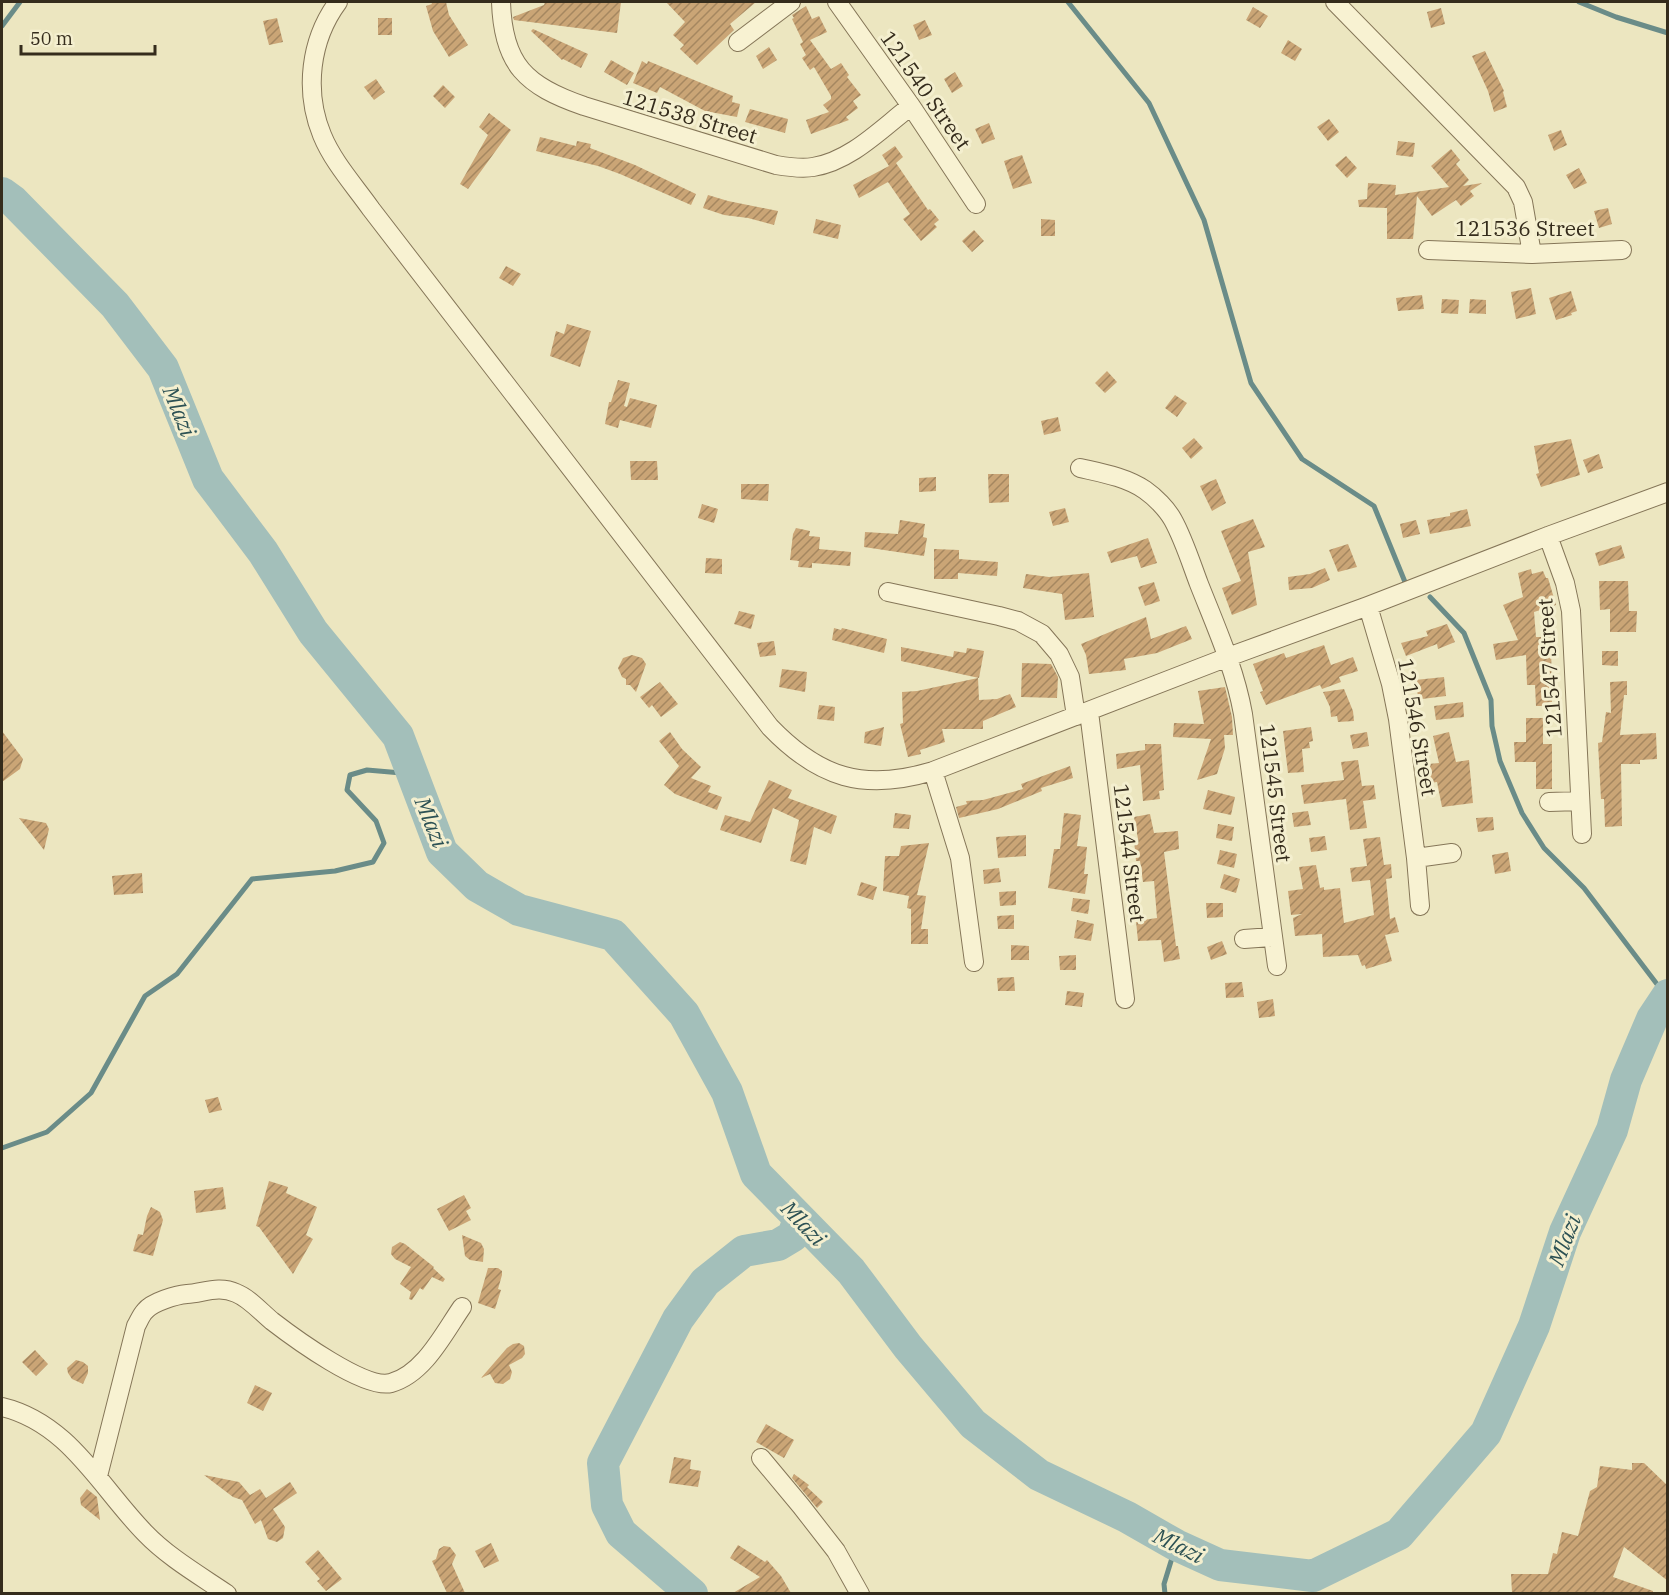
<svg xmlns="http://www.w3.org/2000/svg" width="1669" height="1595" viewBox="0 0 1669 1595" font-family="'IBM Plex Serif',serif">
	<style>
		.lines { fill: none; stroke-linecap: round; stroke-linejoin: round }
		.stream { stroke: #6a8c88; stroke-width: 5 }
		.river { stroke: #a3bfba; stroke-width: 32 }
		.building { fill: url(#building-hatch) }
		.minor-casing { stroke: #857658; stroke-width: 20 }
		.minor { stroke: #f8f2d2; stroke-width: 18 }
		.labels { text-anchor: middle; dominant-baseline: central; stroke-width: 6; stroke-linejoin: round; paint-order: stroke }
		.street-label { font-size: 21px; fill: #352c1c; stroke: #f4efcf }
		.water-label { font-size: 22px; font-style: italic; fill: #2c5154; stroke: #f4efcf }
	</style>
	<defs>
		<pattern id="building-hatch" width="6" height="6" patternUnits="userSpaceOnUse" patternTransform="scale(1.5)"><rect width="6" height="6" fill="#caa576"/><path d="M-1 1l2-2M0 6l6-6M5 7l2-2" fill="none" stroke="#a58760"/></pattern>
	</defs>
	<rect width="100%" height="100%" fill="#ece6c0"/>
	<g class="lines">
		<!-- stream -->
		<path class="stream" d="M1068,2L1149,103L1204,220L1251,383L1302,459L1374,506L1405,582
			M1579,2L1616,17L1668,33
			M2,26L20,2
			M1430,597L1464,633L1491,700L1492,726L1500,761L1522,813L1544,848L1584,888L1666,996
			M2,1148L47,1132L91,1093L145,996L177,974L252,879L335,871L373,862L384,843L376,821L347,790L350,775L367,770L413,774
			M1165,1594L1164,1584L1176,1545"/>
		<!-- river -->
		<path class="river" d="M2,193L13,201L115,305L163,368L208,479L263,552L313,632L398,736L442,852L477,886L519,910L613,935L684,1014L727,1092L756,1174L851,1271L908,1347L973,1424L1039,1475L1127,1517L1176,1545L1220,1565L1313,1576L1399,1534L1486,1433L1534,1326L1565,1232L1612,1130L1626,1080L1652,1019L1668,995
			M692,1594L621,1533L607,1505L603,1463L678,1319L705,1282L744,1251L778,1245L793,1236L799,1218"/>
	</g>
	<!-- building -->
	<path class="building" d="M431,2H446L449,15L468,45L449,57L433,31L426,6L432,4Z
		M545,2H621L617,33L514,20L513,17L544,5Z
		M666,2H756L730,24L734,30L697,65L680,49L684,45L673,35L685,22Z
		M806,6L812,19L819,16L827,32L810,40L831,69L841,63L849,75L847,77L861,95L853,101L858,108L846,117L849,120L811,134L806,120L829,112L823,105L831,99V96L814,67L810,70L802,58L806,55L800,44L803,42L792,19L794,18L792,15Z
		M1253,7L1268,16L1260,28L1246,20Z
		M1441,8L1445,24L1431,28L1427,12Z
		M277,18L283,42L269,45L263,21Z
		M378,18H392V35H378Z
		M925,20L932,35L919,40L913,25Z
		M533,29L588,54L581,68L563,59L562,60L531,31Z
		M1288,40L1302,49L1295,61L1281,53Z
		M769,47L777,60L763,69L756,56Z
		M1485,51L1504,91L1503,92L1507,107L1494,112L1488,91L1472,56Z
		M611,60L634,73L627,85L604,72Z
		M642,61L647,64L648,61L733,96L732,102L740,104L737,117L705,111L660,87L657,93L633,83Z
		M955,72L963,86L952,93L944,79Z
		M376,79L385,92L374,100L364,87Z
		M443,85L455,97L445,108L433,96Z
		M750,109L788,119L785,133L745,122Z
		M489,113L511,130L468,189L460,184L488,135L479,127Z
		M1329,119L1339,132L1328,141L1317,127Z
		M989,123L995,139L982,144L975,129Z
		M1561,130L1567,145L1554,151L1548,135Z
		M540,137L576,146L577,141L591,144L590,148L635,165L696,194L691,205L620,174L598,166L536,151Z
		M1398,141L1415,143L1413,157L1396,155Z
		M895,146L903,157L896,163L928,210L930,209L939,220L934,224L937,227L921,241L903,219L910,214L888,182L859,198L853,185L889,166L882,155Z
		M1451,149L1460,160L1456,164L1469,180L1463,186L1482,183L1470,191L1474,196L1461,206L1456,200L1432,216L1417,196L1413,239H1387V208L1359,207L1358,200L1367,199L1368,183L1396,185L1395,195L1449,187L1431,166Z
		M1022,155L1032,183L1013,189L1004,161Z
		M1346,156L1357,168L1347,178L1335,165Z
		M1579,168L1587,183L1574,189L1566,175Z
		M708,195L728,201L778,211L774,225L748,218L724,215L703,208Z
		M1608,208L1612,224L1599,228L1594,211Z
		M816,219L841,225L838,239L813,233Z
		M1041,219L1055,220V236H1041Z
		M974,230L984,241L972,252L962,241Z
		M506,266L521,274L513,286L499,278Z
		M1531,288L1536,314L1516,319L1511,292Z
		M1571,291L1577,311L1571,313L1572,315L1556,320L1549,298Z
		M1422,295L1424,309L1398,311L1396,298Z
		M1442,299L1459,300L1458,314L1441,313Z
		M1470,299L1486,300V314L1469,313Z
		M567,324L591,331L580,367L550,356L556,331L564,334Z
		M1107,371L1117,382L1105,393L1095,383Z
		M618,380L630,383L624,406L627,407L630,398L657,405L651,428L620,420L618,428L605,424L609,402H611Z
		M1175,395L1187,403L1177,417L1165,408Z
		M1058,417L1061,431L1044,435L1041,421Z
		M1194,438L1203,448L1191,459L1182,448Z
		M1571,439L1580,475L1541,487L1536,474L1539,473L1534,446Z
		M1599,454L1603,468L1588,473L1583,460Z
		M630,461H657L658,480H631Z
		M988,474H1009V502L989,503Z
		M936,477V491L919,492V478Z
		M1216,479L1226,503L1212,511L1200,486Z
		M741,484H769L768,501L741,499Z
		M702,504L718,509L714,523L698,518Z
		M1065,508L1069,522L1053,526L1049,512Z
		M1467,509L1471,526L1430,534L1427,520L1450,516V513Z
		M1253,519L1265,547L1248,552L1257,605L1232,615L1222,588L1241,581L1221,531Z
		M900,520L925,524L923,537L927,538L924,556L864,547L865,532L898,534Z
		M1416,520L1420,534L1403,538L1400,524Z
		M796,528L810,531L809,536L820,537L819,549L851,552L850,566L812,563V568L798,567L799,561L790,560L793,534Z
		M1148,538L1157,563L1141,568L1137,556L1111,563L1107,552Z
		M1348,544L1357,567L1338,572L1329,550Z
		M1621,545L1625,558L1599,566L1595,553Z
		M934,549L959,550V559L998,562L997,576L958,573V579H934Z
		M706,558L722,559V574L705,573Z
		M1325,568L1330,580L1312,588L1289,590L1288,577L1310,574Z
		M1531,569L1532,574L1543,571L1546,578H1548L1556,605L1534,612L1536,637H1551L1552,706H1536L1535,685H1527L1526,655L1496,660L1493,644L1518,640L1503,605L1523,597L1518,573Z
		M1089,573L1094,617L1065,620L1062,594L1023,588L1026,574L1049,577Z
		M1599,581H1628L1629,611H1637L1636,632H1610V609L1600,610Z
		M1154,582L1160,601L1145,606L1138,587Z
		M739,611L755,615L751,629L734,624Z
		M1146,617L1151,639L1186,626L1192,639L1157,653L1124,659L1126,670L1089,674L1086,655L1081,644Z
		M1447,624L1455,642L1438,649L1437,644L1406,656L1401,643L1428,636L1426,631Z
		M834,628L841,630L842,628L887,639L884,653L832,640Z
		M774,641L776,655L760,657L757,643Z
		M1324,645L1331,665L1353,657L1358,671L1339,677L1341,682L1322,689L1320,685L1266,705L1260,692L1263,691L1253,664L1284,653L1286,658Z
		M901,647L953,657L954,651L966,653L967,648L984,651L979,678L901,661Z
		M1602,651H1618V666L1602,665Z
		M632,655L642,658L646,664L636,692L630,685H626V679L622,677L618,668L623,658Z
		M1022,663L1051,664L1058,677L1057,698L1021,697Z
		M782,669L807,672L805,692L779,687Z
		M1444,677L1446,696L1422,699V695L1418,696L1415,680Z
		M978,678L979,700L997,699L1010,694L1016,707L983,721V729H942L945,742L920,750L921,754L908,757L900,724L903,723L902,692L917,691Z
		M1627,681V695H1624L1620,735L1656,733L1657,759L1640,760V764H1621L1622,826L1605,827L1604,799H1601L1598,743L1602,742L1606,712L1611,713L1610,682Z
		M660,682L678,704L661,717L652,705L649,708L640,697Z
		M1225,687L1232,717L1233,735H1224L1225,748L1217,774L1197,780L1211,739L1173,737L1174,723L1204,724L1198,691Z
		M1344,689L1353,711L1354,721L1338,722L1337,716L1331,717L1330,707L1323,692Z
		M1463,702L1464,717L1436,720L1434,706Z
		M819,705L835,707L834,721L817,719Z
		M1526,718H1543V744H1552V789H1536V762H1515L1514,742H1526Z
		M884,727L881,746L864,743L865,732Z
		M1311,727L1313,741L1309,742L1310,748L1302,749L1304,772L1288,773L1283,731Z
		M2,731L23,759L20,769L2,782Z
		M670,732L682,749L701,767L691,778L711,786L708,792L722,797L717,810L675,794L664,785L679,766L659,741Z
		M1367,732L1369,746L1353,749L1350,735Z
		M1449,732L1456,762L1469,760L1473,803L1442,807L1437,782L1430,783L1428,764L1439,763L1433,736Z
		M1145,744H1161L1164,790L1159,791L1160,799L1143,801L1140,765L1117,769L1116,754L1145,750Z
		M1358,760L1362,786L1374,785L1376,799L1363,801L1367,828L1350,830L1346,799L1304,804L1301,785L1344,780L1341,762Z
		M1070,766L1073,778L1041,788L1042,791L998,809L959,818L956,807L967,804L966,801L983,800L1023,789L1021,784Z
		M769,780L792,790L788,798L837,816L831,834L814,827L806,865L790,861L799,820L773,808L761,843L720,830L725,815L750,822Z
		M1208,790L1235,797L1231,815L1203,809Z
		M1308,811L1311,825L1294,827L1292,813Z
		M895,813L911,815L909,829L893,828Z
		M1064,813L1081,815L1077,846L1087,847L1084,874H1088L1085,894L1048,888L1054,849H1060Z
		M1150,814L1154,833L1178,831L1179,849L1164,852L1176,946H1178L1180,959L1164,962L1161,940L1138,941L1136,921L1157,918L1154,881L1143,882L1140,861H1136L1134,840L1138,839L1134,817Z
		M1493,817L1494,830L1478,832L1476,818Z
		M19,818L46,823L49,829L44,850Z
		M1218,824L1234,827L1232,841L1216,838Z
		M1026,835V856L998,858L996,837Z
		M1325,836L1327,850L1311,852L1309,838Z
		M1380,837L1384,865L1391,864L1392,878L1386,879L1390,919L1395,917L1399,932L1385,935L1392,961L1366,969L1365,965L1362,966L1358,955L1323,957L1322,934L1295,936L1293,918L1302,914L1291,915L1288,891L1303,889L1299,867L1316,865L1320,888L1324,887V890L1340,888L1344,923L1374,915L1370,880L1352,882L1350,868L1367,866L1363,839Z
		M929,843L917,895L926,896L921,929H928V944H911V909L907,908L909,896L883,891L885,856H899L901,846Z
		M1220,850L1237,854L1234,868L1217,864Z
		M1508,852L1511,871L1495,874L1492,855Z
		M999,868L1001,882L984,884L983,870Z
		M142,873L143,893L114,895L112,876Z
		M1224,874L1240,879L1236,893L1220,888Z
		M861,882L877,887L873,900L857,895Z
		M1016,891V905L1000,906L999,892Z
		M1073,898L1090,900L1088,914L1071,911Z
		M1206,903H1223V917L1207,918Z
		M1014,915V929H998L997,916Z
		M1077,920L1094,924L1091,941L1074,938Z
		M1222,941L1227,954L1211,960L1207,947Z
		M1011,945L1029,946V960H1011Z
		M1076,955V970H1060L1059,956Z
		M1014,977L1015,991H998L997,978Z
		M1242,982L1244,997L1226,998L1225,983Z
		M1067,991L1084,993L1082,1007L1065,1005Z
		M1273,999L1275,1016L1259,1018L1257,1002Z
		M218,1097L222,1110L209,1113L205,1100Z
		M269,1181L288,1187L286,1193L317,1207L306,1235L313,1239L293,1274L259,1227L256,1226Z
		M223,1187L226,1209L196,1213L194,1191Z
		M464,1195L471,1208L466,1211L471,1220L449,1231L437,1209Z
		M151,1207L160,1212L163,1220L153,1256L133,1251L138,1234L143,1235L147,1216Z
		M462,1235L481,1243L484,1249L483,1262L470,1260L465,1256Z
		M400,1242L405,1244L434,1267L433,1268L445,1279L443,1282L432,1277L423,1290L420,1288L412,1300L409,1299L411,1292L400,1284L411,1267L395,1259L391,1254L392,1247Z
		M488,1268H498L502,1271V1275L498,1289L501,1290L495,1309L478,1303Z
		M519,1343L524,1346L525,1354L522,1358L509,1365L512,1372L510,1379L503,1384L495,1383L490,1374L481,1378L507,1348L513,1344Z
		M35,1350L48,1364L36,1376L22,1362Z
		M76,1360L83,1362L88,1366V1373L83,1384L72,1379L68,1373L67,1368Z
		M255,1385L272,1393L263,1411L247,1403Z
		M766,1424L794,1440L784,1458L756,1442Z
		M674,1457L691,1460L690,1469L701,1471L698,1487L669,1483Z
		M1632,1463H1644L1668,1486V1581L1624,1547L1613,1577L1653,1591V1593H1512L1511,1574H1548L1553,1553L1557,1554L1562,1532L1578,1536L1590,1491L1597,1487L1600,1466L1632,1470Z
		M794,1474L809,1485L807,1487L823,1502L817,1508L792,1478Z
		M204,1475L239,1482L250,1495L260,1489L266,1498L290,1482L297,1493L273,1509L285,1527L283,1538L277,1542L268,1539L261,1520L255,1524L242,1500L233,1497Z
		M87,1489L97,1497L100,1520L81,1505L80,1498Z
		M491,1543L499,1561L484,1568L475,1551Z
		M738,1545L765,1562L767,1560L781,1576L791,1593H733L760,1577L730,1558Z
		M444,1546L450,1547L456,1555L452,1564L465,1593H447L432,1561L436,1559L439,1549Z
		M318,1550L342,1579L326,1591L317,1581L320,1579L305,1562Z"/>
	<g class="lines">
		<defs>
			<path id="minor" d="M338,2C310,40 304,91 322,135C333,162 354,185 371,209L770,727C819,778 864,792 933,771L1228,657L1368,606L1548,536L1668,492
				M501,2C503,65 526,86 584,106L776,165C788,167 801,169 813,167C851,161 882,128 911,106
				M837,2L911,106L976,204
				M1335,2L1516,187L1523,202L1532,254
				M738,42L791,2
				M1428,250L1532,254L1622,250
				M1080,468C1102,473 1126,477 1145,490C1155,497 1167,509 1173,520C1184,540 1191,563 1199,584C1216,627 1235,669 1243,714L1277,966
				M1548,536L1565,583L1571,611L1582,834
				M888,592L999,616L1018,621L1042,634L1059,654L1070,677L1076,716
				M1368,606L1391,684L1398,719L1416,858L1420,906
				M1089,712L1125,999
				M933,771L960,858L974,962
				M1549,802L1580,801
				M1416,858L1452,853
				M1244,939L1272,937
				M2,1407C69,1423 100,1487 145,1533C168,1557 199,1575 227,1594
				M761,1458L801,1506L836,1551L860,1594
				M98,1476L136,1326C139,1321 141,1315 145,1311C152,1302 176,1295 187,1294C203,1293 219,1285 236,1293C249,1298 261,1312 272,1321C294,1338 365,1390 391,1383C424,1374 444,1333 462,1307"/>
		</defs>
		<!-- minor casing -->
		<use href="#minor" class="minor-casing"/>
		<!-- minor -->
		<use href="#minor" class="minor"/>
	</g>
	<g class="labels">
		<!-- street labels -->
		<g class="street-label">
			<text transform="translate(926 90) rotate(55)">121540 Street</text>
			<text transform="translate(690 116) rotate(17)">121538 Street</text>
			<text x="1525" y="228">121536 Street</text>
			<text transform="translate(1549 668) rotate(-94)">121547 Street</text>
			<text transform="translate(1418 727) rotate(80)">121546 Street</text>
			<text transform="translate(1276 793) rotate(83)">121545 Street</text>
			<text transform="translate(1130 853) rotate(83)">121544 Street</text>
		</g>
		<!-- water labels -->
		<g class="water-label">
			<text transform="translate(180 411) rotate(68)">Mlazi</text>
			<text transform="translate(432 822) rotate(68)">Mlazi</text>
			<text transform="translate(804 1223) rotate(46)">Mlazi</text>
			<text transform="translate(1564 1240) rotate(-69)">Mlazi</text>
			<text transform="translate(1179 1545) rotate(26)">Mlazi</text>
		</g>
	</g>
	<!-- border -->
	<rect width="1669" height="1595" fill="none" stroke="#352c1c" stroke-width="6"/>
	<!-- scale -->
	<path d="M21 45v9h134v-9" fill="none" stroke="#352c1c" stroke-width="3"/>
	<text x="30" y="45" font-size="18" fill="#352c1c" stroke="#f4efcf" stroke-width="4.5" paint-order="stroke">50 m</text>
</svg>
